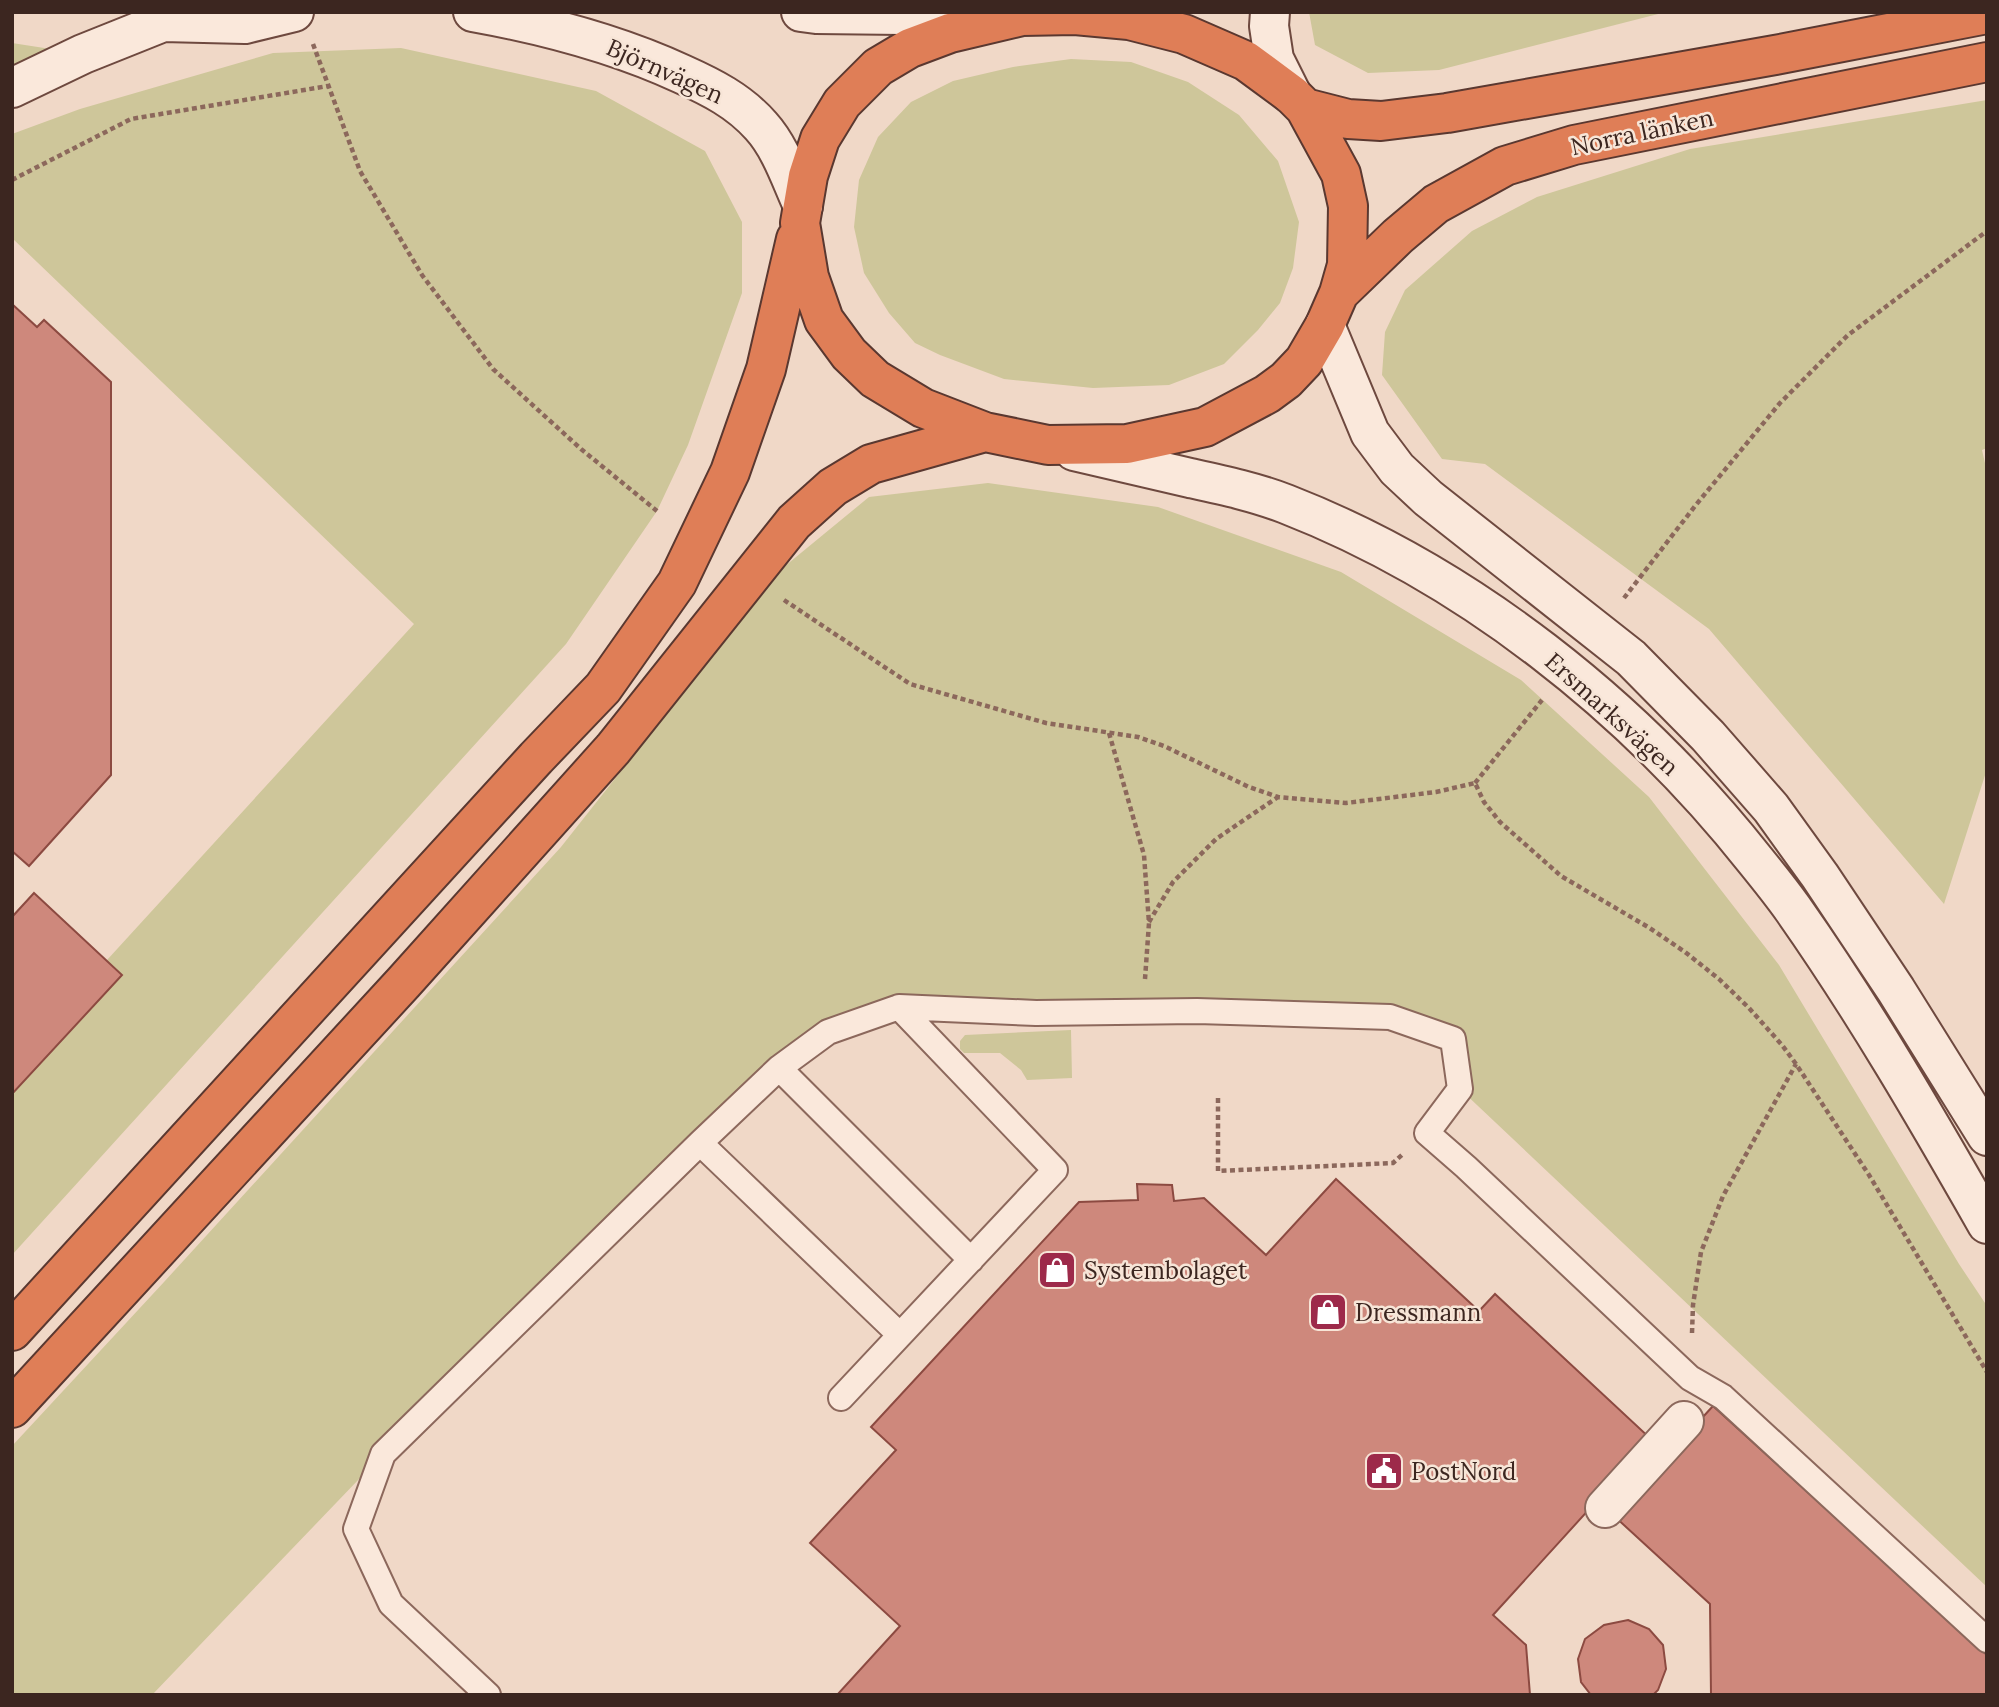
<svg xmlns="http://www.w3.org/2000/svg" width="1999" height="1707" viewBox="0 0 1999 1707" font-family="Lora,serif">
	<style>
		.green { fill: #cec69a }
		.building { fill: #ce887c; stroke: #8c4a41; stroke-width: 2 }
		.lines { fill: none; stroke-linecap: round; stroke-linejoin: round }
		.lane-casing { stroke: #8c685c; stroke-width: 28 }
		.street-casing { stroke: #8c685c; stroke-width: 42 }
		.secondary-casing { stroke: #6e493f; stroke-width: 42 }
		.highway-casing { stroke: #5a3830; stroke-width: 42 }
		.path { stroke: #8c685c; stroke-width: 4.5; stroke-dasharray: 5 3.5; stroke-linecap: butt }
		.lane { stroke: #fae8db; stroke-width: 24 }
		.street { stroke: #fae8db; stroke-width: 38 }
		.secondary { stroke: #fae8db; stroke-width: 38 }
		.highway { stroke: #df7e57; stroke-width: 38 }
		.labels { text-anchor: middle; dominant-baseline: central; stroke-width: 5; stroke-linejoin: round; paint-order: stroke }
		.street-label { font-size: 24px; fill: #3c2620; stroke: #f7e5d7 }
		.poi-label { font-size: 24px; fill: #3c2620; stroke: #f7e5d7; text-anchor: start }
	</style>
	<rect width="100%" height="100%" fill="#f0d8c7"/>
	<!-- green -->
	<path class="green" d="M1309,12H1666L1439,70L1368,73L1315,45Z
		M12,43L83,54L12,88Z
		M401,48L596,91L705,151L742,222V293L688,445L657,511L566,644L12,1255V1064L414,624L12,238V134L80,109L273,53Z
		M1071,59L1131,62L1188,82L1239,115L1278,161L1299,222L1293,268L1280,303L1258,330L1224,364L1169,385L1093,388L1004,379L940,355L915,343L889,313L864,273L854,227L859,180L878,137L911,102L953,81L1013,67Z
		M1987,100V448L1982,450L1987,472V769L1944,904L1709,629L1485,464L1442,459L1382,375L1385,332L1405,290L1472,231L1537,197L1690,149Z
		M988,483L1158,507L1341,572L1521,680L1649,797L1779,965L1959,1264L1987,1306V1587L1460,1089L1452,1039L1390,1017L899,1008L828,1032L383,1454L152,1695H12V1446L164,1282L561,847L779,571L869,497Z
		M1071,1030L1072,1078L1027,1080L1021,1070L1000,1053H964L960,1049V1041L965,1035Z"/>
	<!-- building -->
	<path class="building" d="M12,304L37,327L44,320L111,382V775L29,866L12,851Z
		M34,893L122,975L12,1094V917Z
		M1336,1179L1479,1311L1495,1294L1652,1440L1493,1615L1526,1645L1530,1695H837L900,1626L810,1543L896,1450L871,1427L1079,1202L1138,1200L1137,1184L1172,1185L1174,1201L1204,1198L1266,1255Z
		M1713,1406L1987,1655V1695H1711L1710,1604L1613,1515Z
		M1628,1620L1649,1629L1663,1645L1666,1669L1658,1690L1653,1695H1591L1581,1682L1578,1659L1585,1639L1604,1625Z"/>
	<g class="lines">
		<defs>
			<path id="lane" d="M779,1068L971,1260
				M700,1143L900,1335
				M841,1398L1055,1170L899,1007
				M488,1695L391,1604L356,1529L383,1454L700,1143L779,1068L828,1032L899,1007L1036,1013L1197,1011L1390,1017L1453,1039L1460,1089L1427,1133L1466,1167L1690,1378L1723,1397L1987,1640"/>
			<path id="street" d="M1605,1508L1684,1421"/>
			<path id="secondary" d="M473,12C545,25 615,43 682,74C711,87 739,101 761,126C781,148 791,180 803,206
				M801,12L816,14L991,16
				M1270,12L1269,26L1274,59L1292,95
				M163,22L245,24L294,12
				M12,88L83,54L163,22L177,12
				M1325,325L1370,433L1397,469L1428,498L1631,658L1708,736L1771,808L1820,876L1896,990L1987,1136
				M1074,451C1112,460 1151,469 1190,478C1222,485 1255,492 1286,504C1468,575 1634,707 1755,860C1768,876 1781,892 1793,909C1864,1010 1926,1117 1987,1224"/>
			<path id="highway" d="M1075,15L1129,20L1184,34L1246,61L1292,95L1305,108L1341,174L1348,206L1347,265L1339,293L1325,325L1304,361L1286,380L1267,394L1205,427L1127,444L1048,445L985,432L923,408L875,379L849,354L824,320L809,277L800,223L808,176L820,139L842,103L878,67L910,48L950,33L1022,16Z
				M1305,108L1348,119L1381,121L1447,113L1775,55L1987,14
				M1339,293L1398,236L1436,204L1505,166L1574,145L1987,62
				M12,1331L536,758L603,688L677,583L730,472L766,369L796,239
				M12,1408L404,982L613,749L794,522L833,487L871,464L985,432"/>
		</defs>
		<!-- lane casing -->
		<use href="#lane" class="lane-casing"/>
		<!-- street casing -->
		<use href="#street" class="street-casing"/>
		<!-- secondary casing -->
		<use href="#secondary" class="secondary-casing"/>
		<!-- highway casing -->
		<use href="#highway" class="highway-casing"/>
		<!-- path -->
		<path class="path" d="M313,44L360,171L422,275L493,369L581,449L657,511
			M12,180L131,119L328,86
			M1624,598L1695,506L1780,403L1848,335L1987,231
			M784,600L910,684L1046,723L1138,737L1164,746L1249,787L1278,797L1346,803L1436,792L1475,783L1484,802L1500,822L1561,876L1648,927L1685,952L1719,979L1749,1008L1782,1045L1796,1064L1869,1175L1987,1372
			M1109,733L1144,855L1149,923L1145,979
			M1475,783L1542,700
			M1149,922L1173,882L1216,839L1278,797
			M1218,1098V1171L1393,1163L1404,1153
			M1692,1333L1693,1305L1701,1252L1723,1196L1796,1064"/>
		<!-- lane -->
		<use href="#lane" class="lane"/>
		<!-- street -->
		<use href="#street" class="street"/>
		<!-- secondary -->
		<use href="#secondary" class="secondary"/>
		<!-- highway -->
		<use href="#highway" class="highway"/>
	</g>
	<!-- icons -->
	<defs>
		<symbol id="shop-square" viewBox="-11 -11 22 22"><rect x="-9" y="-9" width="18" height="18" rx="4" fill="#9d2a4a" stroke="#f7e5d7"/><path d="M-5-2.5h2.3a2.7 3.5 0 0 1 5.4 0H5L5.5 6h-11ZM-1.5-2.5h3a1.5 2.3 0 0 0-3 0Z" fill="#fff"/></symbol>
		<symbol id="civic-square" viewBox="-11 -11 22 22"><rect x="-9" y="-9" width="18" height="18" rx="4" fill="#9d2a4a" stroke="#f7e5d7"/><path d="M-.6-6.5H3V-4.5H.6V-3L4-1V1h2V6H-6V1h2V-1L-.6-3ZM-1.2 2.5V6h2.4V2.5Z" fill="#fff"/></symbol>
	</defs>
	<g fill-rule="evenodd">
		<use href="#shop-square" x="1035" y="1248" width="44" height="44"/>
		<use href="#shop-square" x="1306" y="1290" width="44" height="44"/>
		<use href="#civic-square" x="1362" y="1449" width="44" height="44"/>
	</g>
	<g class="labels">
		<!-- street labels -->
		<g class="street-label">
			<text transform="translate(665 71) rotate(24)">Björnvägen</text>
			<text transform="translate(1642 132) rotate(-12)">Norra länken</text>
			<text transform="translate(1612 714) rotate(42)">Ersmarksvägen</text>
		</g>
		<!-- poi labels -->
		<g class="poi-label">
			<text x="1084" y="1270">Systembolaget</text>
			<text x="1355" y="1312">Dressmann</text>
			<text x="1411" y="1471">PostNord</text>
		</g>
	</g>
	<!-- border -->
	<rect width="1999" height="1707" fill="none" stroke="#3c2620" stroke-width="28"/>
</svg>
